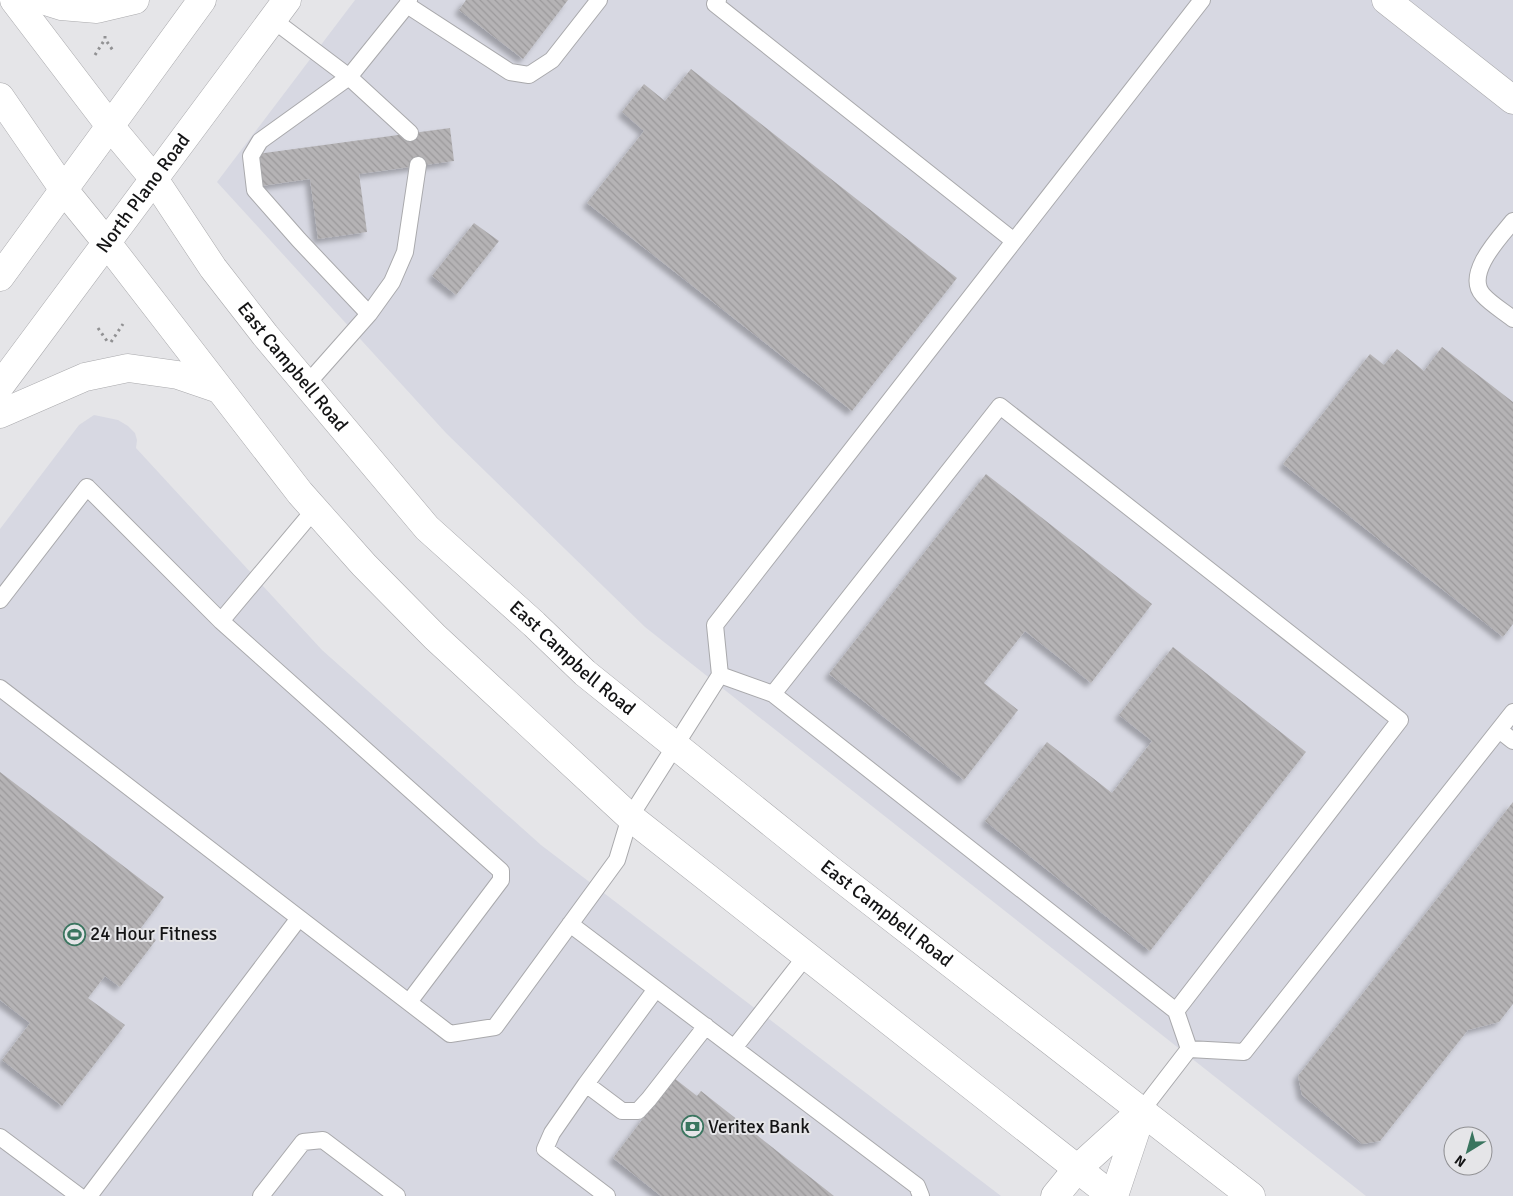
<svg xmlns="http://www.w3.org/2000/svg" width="1513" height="1196" viewBox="0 0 1513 1196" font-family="Signika,sans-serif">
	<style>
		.built { fill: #d7d8e2; fill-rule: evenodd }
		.building { fill: url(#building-back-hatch); filter: url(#shadow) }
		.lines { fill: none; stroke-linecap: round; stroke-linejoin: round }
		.service-casing { stroke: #a9a9ac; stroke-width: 18 }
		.minor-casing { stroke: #a9a9ac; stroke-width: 29 }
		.tertiary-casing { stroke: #a9a9ac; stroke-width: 29 }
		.secondary-casing { stroke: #a9a9ac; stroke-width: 29 }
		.path { stroke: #919193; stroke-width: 3; stroke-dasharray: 2.5 4; stroke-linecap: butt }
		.service { stroke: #fff; stroke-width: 16 }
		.minor { stroke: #fff; stroke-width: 28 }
		.tertiary { stroke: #fff; stroke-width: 28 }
		.secondary { stroke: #fff; stroke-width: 28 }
		.labels { text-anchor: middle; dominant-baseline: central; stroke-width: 4; stroke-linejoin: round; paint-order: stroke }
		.street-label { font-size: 19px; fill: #141415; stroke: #e5e5e8 }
		.poi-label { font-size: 19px; fill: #141415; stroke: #e5e5e8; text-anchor: start }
	</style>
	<defs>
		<pattern id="building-back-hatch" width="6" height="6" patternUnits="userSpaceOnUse" patternTransform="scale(1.25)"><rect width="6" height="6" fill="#b5b3b5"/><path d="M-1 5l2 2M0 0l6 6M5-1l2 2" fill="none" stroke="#9b999b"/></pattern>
		<filter id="shadow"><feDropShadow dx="-4.5" dy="4.5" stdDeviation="2.5" flood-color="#0004"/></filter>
	</defs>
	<rect width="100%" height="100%" fill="#e5e5e8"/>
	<!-- built -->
	<path class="built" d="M355,0H1513V1196H1366L645,627L446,433L217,182ZM1453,1136H1483V1166H1453Z
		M94,415L118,420L128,426L135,433L137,440L136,448L322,650L541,845L1001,1196H0V529L79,425Z"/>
	<!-- building -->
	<path class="building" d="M466,0H568L523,59L459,10Z
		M691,69L957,278L852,411L587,203L644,131L622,112L644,84L665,101Z
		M450,128L454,161L359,174L367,232L318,239L310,179L261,186L257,154Z
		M474,223L499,241L456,295L432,276Z
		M1442,347L1513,402V624L1503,637L1283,464L1370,354L1384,365L1397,349L1424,371Z
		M986,474L1152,604L1091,683L1025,631L984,683L1018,710L964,780L829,674Z
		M1173,647L1306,752L1150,951L985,821L1047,742L1112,793L1152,741L1119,715Z
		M0,772L164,897L141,928L156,940L120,987L105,976L88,998L125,1025L62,1106L2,1060L30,1023L0,1000Z
		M1513,802V1004L1499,1022L1468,1030L1380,1141L1362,1144L1302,1095L1298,1076Z
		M674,1078L697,1096L701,1091L834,1196H661L613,1158Z"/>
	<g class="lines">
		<defs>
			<path id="service" d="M409,0L407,5L510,72L529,75L552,60L599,0
				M718,0L715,4L1014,241
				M272,19L349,77L410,133
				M1513,221C1500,237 1464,274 1483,295C1491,304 1503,311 1513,319
				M369,314L392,282L405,252L418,165
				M307,384L369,314L299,240L255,190L251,156L260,141L349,77L407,5
				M0,600L87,487L221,621L501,871V880L409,1002
				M221,621L315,509
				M720,675L773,694L1000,406L1400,720L1176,1011L1189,1049
				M0,688L450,1034L495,1027L617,860L630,817L720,675L715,625L1202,0
				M773,694L1176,1011
				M1499,730L1513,741
				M570,924L917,1186L921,1196
				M734,1048L806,956
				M586,1084L656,989
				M1142,1110L1189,1049L1244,1052L1513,712
				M0,1137L79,1196
				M89,1196L299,918
				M261,1196L303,1142L323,1140L397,1196
				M607,1196L545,1149L552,1133L586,1084L622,1111H638L649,1099L706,1026"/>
			<path id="minor" d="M1386,0L1513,100"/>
			<path id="tertiary" d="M1055,1196L1077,1169L1142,1110
				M1114,1196L1142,1112"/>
			<g id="secondary">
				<path id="s1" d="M14,0L110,126L154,179L213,268L265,335L427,528L534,624L585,673L829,869L1251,1196"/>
				<path d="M42,0L61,6L97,9L135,0"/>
				<path d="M0,97L64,190L107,243L300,493L364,565L435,637L630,817L1112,1196"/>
				<path d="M0,277L202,0"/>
				<path id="s2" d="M0,386L287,0"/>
				<path d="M0,414L85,377L128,368L178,375L219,389"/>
			</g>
		</defs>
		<!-- service casing -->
		<use href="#service" class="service-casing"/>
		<!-- minor casing -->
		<use href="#minor" class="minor-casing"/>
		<!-- tertiary casing -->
		<use href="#tertiary" class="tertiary-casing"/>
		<!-- secondary casing -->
		<use href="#secondary" class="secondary-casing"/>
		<!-- path -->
		<path class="path" d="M105,36V39L114,52
			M95,55L105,39
			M98,328L107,341
			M111,342L123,324"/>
		<!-- service -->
		<use href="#service" class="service"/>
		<!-- minor -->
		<use href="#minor" class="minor"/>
		<!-- tertiary -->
		<use href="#tertiary" class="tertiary"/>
		<!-- secondary -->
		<use href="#secondary" class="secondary"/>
	</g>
	<!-- icons -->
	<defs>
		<symbol id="stadium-ring" viewBox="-11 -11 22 22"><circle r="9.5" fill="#e5e5e8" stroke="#3a755f" stroke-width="1.5"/><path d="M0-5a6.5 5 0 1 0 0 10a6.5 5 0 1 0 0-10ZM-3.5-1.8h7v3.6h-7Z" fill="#3a755f"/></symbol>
		<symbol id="bank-ring" viewBox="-11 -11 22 22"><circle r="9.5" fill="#e5e5e8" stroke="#3a755f" stroke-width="1.5"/><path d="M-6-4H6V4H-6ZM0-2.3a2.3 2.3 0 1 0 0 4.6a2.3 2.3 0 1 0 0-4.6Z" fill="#3a755f"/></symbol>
	</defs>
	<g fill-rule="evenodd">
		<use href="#stadium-ring" x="62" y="922" width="25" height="25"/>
		<use href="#bank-ring" x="680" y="1114" width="25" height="25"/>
	</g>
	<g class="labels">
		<!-- street labels -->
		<g class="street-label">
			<text stroke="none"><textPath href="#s2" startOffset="240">North Plano Road</textPath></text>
			<text stroke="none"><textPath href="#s1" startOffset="461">East Campbell Road</textPath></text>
			<text stroke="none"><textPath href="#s1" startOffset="866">East Campbell Road</textPath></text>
			<text stroke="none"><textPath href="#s1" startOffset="1271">East Campbell Road</textPath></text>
		</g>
		<!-- poi labels -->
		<g class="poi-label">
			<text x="90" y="934">24 Hour Fitness</text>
			<text x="708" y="1127">Veritex Bank</text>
		</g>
	</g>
	<!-- north arrow -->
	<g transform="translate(1468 1151) rotate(217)"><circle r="24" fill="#e5e5e8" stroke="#919194"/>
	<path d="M0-4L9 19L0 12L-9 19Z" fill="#3a755f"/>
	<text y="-8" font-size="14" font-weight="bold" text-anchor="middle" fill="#141415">N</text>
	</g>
</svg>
